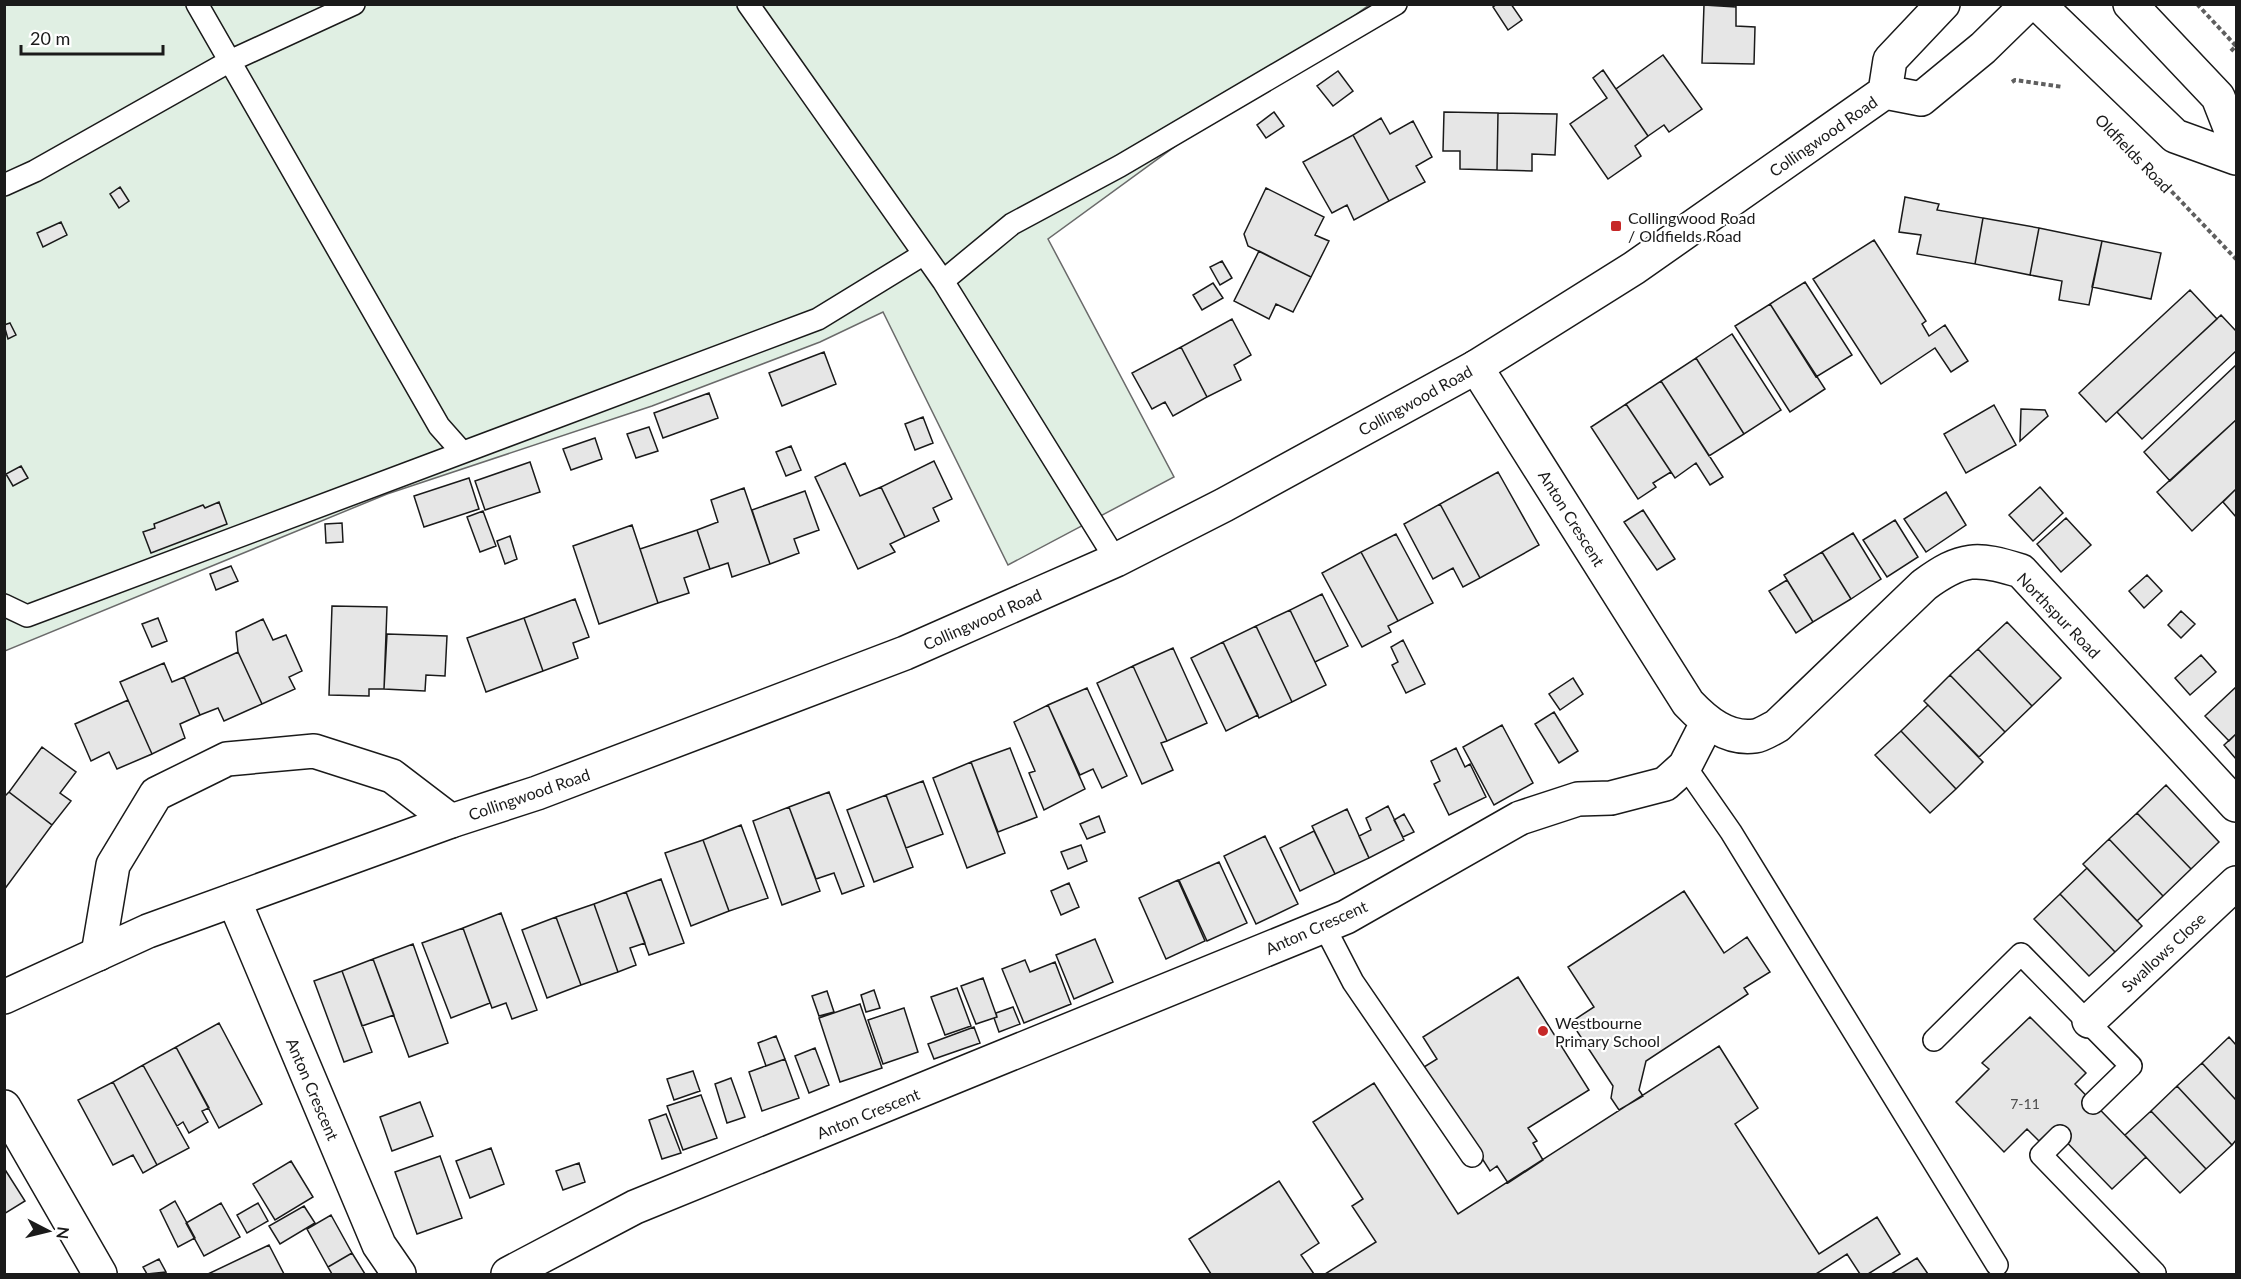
<svg xmlns="http://www.w3.org/2000/svg" width="2241" height="1279" viewBox="0 0 2241 1279" font-family="Lato,sans-serif">
	<style>
		.green { fill: #e0efe3; stroke: #6a6a6a; stroke-width: 1.5 }
		.building { fill: #e6e6e6; stroke: #1a1a1a; stroke-width: 1.5 }
		.lines { fill: none; stroke-linecap: round; stroke-linejoin: round }
		.lane-casing { stroke: #1a1a1a; stroke-width: 24 }
		.street-casing { stroke: #1a1a1a; stroke-width: 36 }
		.secondary-casing { stroke: #1a1a1a; stroke-width: 36 }
		.highway-casing { stroke: #1a1a1a; stroke-width: 36 }
		.path { stroke: #5f5f5f; stroke-width: 4; stroke-dasharray: 4.5 3; stroke-linecap: butt }
		.lane { stroke: #fff; stroke-width: 21 }
		.street { stroke: #fff; stroke-width: 33 }
		.secondary { stroke: #fff; stroke-width: 33 }
		.highway { stroke: #fff; stroke-width: 33 }
		.poi-dot { fill: #c62828; stroke: #fff; stroke-width: 2 }
		.labels { text-anchor: middle; dominant-baseline: central; stroke-width: 4.5; stroke-linejoin: round; paint-order: stroke }
		.number-label { font-size: 14px; fill: #4d4d4d }
		.street-label { font-size: 16px; fill: #1a1a1a; stroke: #fff }
		.poi-label { font-size: 16px; fill: #1a1a1a; stroke: #fff; text-anchor: start }
	</style>
	<rect width="100%" height="100%" fill="#fff"/>
	<!-- green -->
	<path class="green" d="M5,5H1369L1048,239L1174,477L1008,565L883,312L820,342L652,406L387,494L5,651Z"/>
	<!-- building -->
	<path class="building" d="M1497,4H1511L1522,20L1508,30L1493,7Z
		M1704,4H1736V7Z
		M1704,5L1736,7V26L1755,27L1754,64L1702,63Z
		M1663,55L1702,109L1669,132L1664,125L1648,136L1616,89Z
		M1603,70L1648,136L1635,146L1641,156L1608,179L1570,124L1607,98L1593,78Z
		M1338,71L1353,91L1333,106L1317,86Z
		M1274,112L1284,126L1266,138L1257,125Z
		M1444,112L1498,113L1497,170L1460,169V151H1443Z
		M1498,113L1557,114L1555,155L1532,154V171L1497,170Z
		M1381,118L1390,134L1413,121L1432,157L1416,166L1425,182L1389,201L1353,135Z
		M1353,135L1389,201L1354,220L1347,205L1332,213L1303,162Z
		M120,187L129,201L119,208L110,194Z
		M1266,188L1324,217L1315,235L1329,241L1311,277L1248,246L1244,234Z
		M1905,197L1939,204L1937,210L1983,218L1975,264L1917,254L1921,235L1899,232Z
		M1983,218L2039,228L2030,275L1975,264Z
		M61,222L67,235L43,247L37,233Z
		M2039,228L2102,241L2089,305L2059,300L2062,281L2030,275Z
		M1874,240L1926,321L1922,324L1929,336L1945,325L1968,361L1951,372L1935,348L1881,384L1813,279Z
		M2102,241L2161,253L2151,299L2092,287Z
		M1259,251L1311,277L1293,312L1276,304L1269,319L1234,301Z
		M1222,261L1232,278L1220,285L1210,267Z
		M1805,282L1852,355L1816,377L1770,304Z
		M1213,283L1223,298L1202,310L1193,295Z
		M2190,290L2217,319L2106,422L2079,393Z
		M1770,304L1825,389L1790,412L1735,326Z
		M2221,315L2236,331V351L2142,439L2117,412Z
		M1232,319L1251,355L1234,365L1241,380L1207,397L1181,347Z
		M10,323L16,335L8,339L4,325Z
		M1732,334L1781,410L1744,434L1696,358Z
		M1181,347L1207,397L1173,416L1165,402L1152,409L1132,373Z
		M824,352L836,384L782,406L769,373Z
		M1696,358L1744,434L1709,456L1661,381Z
		M2236,365V420L2170,481L2144,452Z
		M1661,381L1723,477L1710,485L1696,463L1675,478L1626,404Z
		M709,393L718,418L663,438L654,413Z
		M1626,404L1671,472L1653,483L1656,487L1638,499L1591,427Z
		M1994,405L2016,445L1966,473L1944,434Z
		M2021,409L2045,410L2048,416L2020,441Z
		M923,417L933,443L915,450L905,424Z
		M2236,420V489L2192,531L2157,492Z
		M649,427L658,451L636,458L627,434Z
		M595,438L602,459L571,470L563,449Z
		M791,446L801,470L786,476L776,452Z
		M934,461L952,499L933,508L939,521L905,537L881,487Z
		M530,462L540,492L485,510L475,481Z
		M845,463L860,496L881,487L905,537L890,544L895,552L858,569L815,477Z
		M21,466L28,478L13,486L6,474Z
		M1498,472L1539,545L1480,578L1440,504Z
		M469,478L479,509L424,527L414,496Z
		M2040,487L2063,513L2033,541L2009,515Z
		M744,488L770,564L732,577L728,563L710,569L697,530L718,522L711,500Z
		M2236,489V517L2223,502Z
		M805,491L819,530L794,539L799,553L770,564L752,510Z
		M1946,492L1966,525L1926,552L1904,519Z
		M219,502L227,524L151,553L143,532L155,528L154,524L203,505L205,508Z
		M1440,504L1480,578L1463,587L1453,568L1433,579L1404,524Z
		M1643,510L1675,559L1657,570L1624,522Z
		M483,511L496,546L480,552L467,517Z
		M2066,518L2091,545L2061,572L2037,544Z
		M1895,520L1918,557L1887,577L1863,540Z
		M342,523L343,542L326,543L325,524Z
		M632,525L658,603L599,624L573,546Z
		M697,530L710,569L684,578L689,593L658,603L640,549Z
		M1853,533L1881,579L1851,599L1822,552Z
		M1396,534L1433,603L1398,621L1361,552Z
		M510,536L517,559L505,564L497,541Z
		M1361,552L1398,621L1388,626L1391,632L1362,647L1322,573Z
		M1822,552L1851,599L1813,622L1784,575Z
		M231,566L238,581L216,590L210,574Z
		M2147,575L2162,591L2144,608L2129,591Z
		M1787,580L1813,622L1796,633L1769,591Z
		M1322,594L1348,646L1315,662L1290,610Z
		M575,599L589,637L573,643L578,658L543,671L524,618Z
		M332,606L387,607L384,689H369V696L329,695Z
		M1290,610L1326,685L1292,702L1256,626Z
		M2181,611L2195,624L2181,638L2168,625Z
		M158,618L167,641L152,647L142,624Z
		M524,618L543,671L486,692L467,638Z
		M263,619L273,640L286,635L302,671L289,677L295,689L262,704L238,652L236,632Z
		M2007,622L2061,678L2032,706L1978,649Z
		M1256,626L1292,702L1259,718L1223,642Z
		M387,634L447,636L445,676L426,675L425,691L384,689Z
		M1403,640L1425,684L1406,693L1392,665L1398,662L1391,647Z
		M1223,642L1258,715L1226,731L1191,658Z
		M1173,648L1207,723L1167,741L1133,666Z
		M1978,649L2032,706L2005,732L1950,675Z
		M238,652L262,704L224,721L218,708L200,715L184,677Z
		M2201,655L2216,672L2190,695L2175,678Z
		M164,663L172,682L184,677L200,715L180,724L185,738L152,754L120,682Z
		M1133,666L1167,741L1161,743L1173,770L1142,784L1097,683Z
		M1950,675L2005,732L1979,757L1924,701Z
		M1573,678L1583,694L1560,710L1549,694Z
		M2236,687V734L2229,741L2205,716Z
		M1087,688L1127,776L1102,788L1093,769L1080,775L1048,705Z
		M128,700L152,754L117,769L109,752L91,761L75,724Z
		M1048,705L1085,789L1044,810L1029,773L1035,771L1014,722Z
		M1928,705L1983,762L1956,789L1901,731Z
		M1554,712L1578,751L1559,763L1535,724Z
		M1502,725L1533,783L1494,805L1463,747Z
		M1901,731L1956,789L1930,813L1875,755Z
		M2236,734V759L2224,745Z
		M42,747L76,772L60,793L71,801L52,825L9,792Z
		M1010,748L1037,817L998,832L971,762Z
		M1456,748L1465,767L1470,764L1486,797L1449,815L1434,784L1440,781L1431,761Z
		M971,762L1005,853L967,868L933,778Z
		M923,781L943,834L906,848L886,795Z
		M2166,785L2219,842L2191,869L2137,813Z
		M9,792L52,825L4,890V797Z
		M829,792L864,886L842,894L834,873L816,879L789,807Z
		M886,795L913,867L874,882L847,810Z
		M1388,806L1404,840L1369,858L1359,836L1371,830L1366,818Z
		M789,807L820,891L782,905L753,821Z
		M1347,809L1369,858L1335,874L1312,826Z
		M2137,813L2191,869L2163,896L2109,839Z
		M1404,814L1414,832L1403,837L1394,820Z
		M1099,816L1105,832L1087,839L1080,824Z
		M741,825L768,898L729,911L703,840Z
		M1314,831L1335,874L1300,891L1280,848Z
		M1265,836L1298,904L1256,924L1224,856Z
		M2109,839L2163,896L2137,921L2083,864Z
		M703,840L729,911L691,926L665,853Z
		M1081,845L1087,861L1068,869L1061,852Z
		M1219,862L1247,923L1207,941L1179,880Z
		M2087,868L2142,926L2115,952L2060,894Z
		M661,879L684,943L649,955L626,892Z
		M1178,880L1205,941L1166,959L1139,898Z
		M1069,883L1079,907L1061,915L1051,891Z
		M1684,891L1724,953L1747,937L1770,972L1744,988L1748,994L1646,1061L1639,1090L1643,1096L1619,1110L1611,1098L1613,1086L1571,1022L1594,1007L1568,967Z
		M626,892L645,943L630,948L636,965L618,972L594,904Z
		M2060,894L2115,952L2089,976L2034,919Z
		M594,904L618,972L581,985L556,917Z
		M501,913L537,1010L512,1019L506,1003L492,1008L463,928Z
		M556,917L581,985L547,998L522,930Z
		M463,928L490,1003L451,1018L422,943Z
		M1095,939L1113,982L1074,999L1056,955Z
		M413,944L448,1043L409,1057L373,959Z
		M373,959L394,1015L362,1026L342,971Z
		M1025,960L1030,972L1055,962L1071,1004L1024,1023L1002,969Z
		M342,971L372,1052L344,1062L314,981Z
		M1518,977L1589,1090L1528,1128L1537,1141L1533,1143L1543,1160L1508,1183L1497,1166L1490,1171L1424,1067L1437,1059L1423,1037Z
		M983,978L997,1017L976,1024L961,986Z
		M957,988L971,1026L945,1035L931,997Z
		M874,990L880,1008L866,1012L861,995Z
		M827,991L834,1012L819,1016L812,996Z
		M860,1004L882,1068L840,1082L819,1018Z
		M1013,1007L1020,1024L999,1032L994,1018L997,1017L996,1013Z
		M904,1008L918,1052L883,1064L868,1020Z
		M2030,1017L2086,1073L2075,1084L2146,1157L2112,1189L2053,1128L2039,1141L2027,1129L2004,1152L1956,1102L1989,1069L1982,1063Z
		M219,1023L262,1104L219,1128L176,1047Z
		M974,1027L980,1043L934,1059L928,1044Z
		M776,1036L785,1059L766,1066L758,1043Z
		M2229,1037L2236,1045V1100L2202,1063Z
		M1719,1046L1758,1108L1735,1124L1819,1254L1877,1217L1900,1254L1868,1274H1860L1847,1254L1816,1274H1325L1376,1242L1352,1206L1363,1199L1313,1122L1374,1083L1458,1214Z
		M176,1047L209,1108L202,1111L208,1122L189,1133L183,1122L177,1126L143,1065Z
		M815,1048L829,1085L809,1093L795,1056Z
		M785,1059L799,1098L762,1111L749,1072Z
		M2202,1063L2236,1100V1140L2232,1145L2177,1086Z
		M143,1065L189,1148L157,1165L113,1082Z
		M693,1071L700,1091L674,1100L667,1079Z
		M731,1078L745,1117L727,1123L715,1084Z
		M113,1082L157,1165L143,1173L133,1155L113,1165L78,1100Z
		M2177,1086L2232,1145L2206,1169L2151,1111Z
		M701,1095L717,1138L683,1150L667,1106Z
		M420,1102L433,1136L392,1151L380,1117Z
		M2151,1111L2206,1169L2180,1193L2125,1135Z
		M666,1114L681,1153L662,1159L649,1120Z
		M491,1148L504,1184L470,1198L456,1161Z
		M440,1156L462,1218L417,1234L395,1172Z
		M291,1161L313,1197L275,1220L253,1184Z
		M579,1163L585,1182L563,1190L556,1171Z
		M4,1168L25,1201L4,1214Z
		M1279,1181L1319,1243L1301,1255L1314,1274H1211L1189,1239Z
		M175,1201L195,1238L178,1247L160,1210Z
		M221,1203L240,1237L204,1256L186,1223Z
		M258,1203L268,1221L247,1233L237,1215Z
		M304,1206L315,1223L280,1244L269,1226Z
		M331,1215L352,1253L328,1267L307,1229Z
		M269,1245L284,1274H208Z
		M352,1253L365,1274H332L328,1267Z
		M1917,1258L1928,1274H1891Z
		M159,1259L166,1272L147,1274L143,1267Z"/>
	<g class="lines">
		<defs>
			<path id="lane" d="M197,4L439,426L462,452
				M748,4L943,281L1116,560
				M4,185L35,171L230,61L354,4
				M943,281L1012,224L1120,166L1396,4
				M4,605L27,616L818,319L924,254
				M1685,766L1731,832L1997,1265
				M1324,926L1353,982L1472,1156
				M1934,1040L2021,954L2131,1066L2093,1103
				M2060,1136L2041,1155L2155,1273"/>
			<path id="street" d="M1476,367L1688,703C1705,721 1727,740 1755,736C1762,735 1771,729 1777,726L1924,585C1962,557 1977,557 2021,571L2236,805
				M234,900L379,1245L399,1274
				M98,954L113,865L156,794L227,759L314,751L392,776L451,821
				M2089,1021L2236,883
				M4,1107L100,1274
				M508,1274L635,1207L1346,917L1520,818L1578,799L1611,798L1665,784L1685,766L1707,723"/>
			<path id="secondary" d="M1885,92L1890,60L1943,4
				M4,997L148,931L451,821L537,793L905,653L1116,560L1224,505L1476,367L1634,268L1885,92L1921,99L1983,48L2028,4"/>
			<path id="highway" d="M2038,4L2175,136L2236,158
				M2130,4L2218,97L2236,143"/>
		</defs>
		<!-- lane casing -->
		<use href="#lane" class="lane-casing"/>
		<!-- street casing -->
		<use href="#street" class="street-casing"/>
		<!-- secondary casing -->
		<use href="#secondary" class="secondary-casing"/>
		<!-- highway casing -->
		<use href="#highway" class="highway-casing"/>
		<!-- path -->
		<path class="path" d="M2197,4L2236,46L2230,52
			M2012,82L2015,80L2063,87
			M2156,175L2236,259"/>
		<!-- lane -->
		<use href="#lane" class="lane"/>
		<!-- street -->
		<use href="#street" class="street"/>
		<!-- secondary -->
		<use href="#secondary" class="secondary"/>
		<!-- highway -->
		<use href="#highway" class="highway"/>
	</g>
	<!-- markers -->
	<g class="poi-dot">
		<rect x="1610" y="220" width="12" height="12" rx="3"/>
		<circle cx="1543" cy="1031" r="6"/>
	</g>
	<g class="labels">
		<!-- number labels -->
		<g class="number-label">
			<text x="2025" y="1103">7-11</text>
		</g>
		<!-- street labels -->
		<g class="street-label">
			<text transform="translate(1823 136) rotate(-35)">Collingwood Road</text>
			<text transform="translate(2134 153) rotate(46)">Oldfields Road</text>
			<text transform="translate(1415 400) rotate(-29)">Collingwood Road</text>
			<text transform="translate(1572 518) rotate(58)">Anton Crescent</text>
			<text transform="translate(2059 615) rotate(46)">Northspur Road</text>
			<text transform="translate(982 619) rotate(-24)">Collingwood Road</text>
			<text transform="translate(529 794) rotate(-19)">Collingwood Road</text>
			<text transform="translate(1316 927) rotate(-24)">Anton Crescent</text>
			<text transform="translate(2163 952) rotate(-43)">Swallows Close</text>
			<text transform="translate(313 1089) rotate(67)">Anton Crescent</text>
			<text transform="translate(868 1113) rotate(-22)">Anton Crescent</text>
		</g>
		<!-- poi labels -->
		<g class="poi-label">
			<text x="1628" y="217">Collingwood Road<tspan x="1628" dy="18">/ Oldfields Road</tspan></text>
			<text x="1555" y="1022">Westbourne<tspan x="1555" dy="18">Primary School</tspan></text>
		</g>
	</g>
	<!-- border -->
	<rect width="2241" height="1279" fill="none" stroke="#1a1a1a" stroke-width="12"/>
	<!-- north arrow -->
	<g transform="translate(48 1231) rotate(97)" stroke="#ffffff" stroke-width="4.5" paint-order="stroke">
	<path d="M0-4.5L10 22L0 15L-10 22Z" fill="#1a1a1a"/>
	<text y="-9" font-size="16" font-weight="bold" text-anchor="middle" fill="#1a1a1a">N</text>
	</g>
	<!-- scale -->
	<path d="M21 45v9h142v-9" fill="none" stroke="#1a1a1a" stroke-width="3"/>
	<text x="30" y="45" font-size="18" fill="#1a1a1a" stroke="#ffffff" stroke-width="4.5" paint-order="stroke">20 m</text>
</svg>
